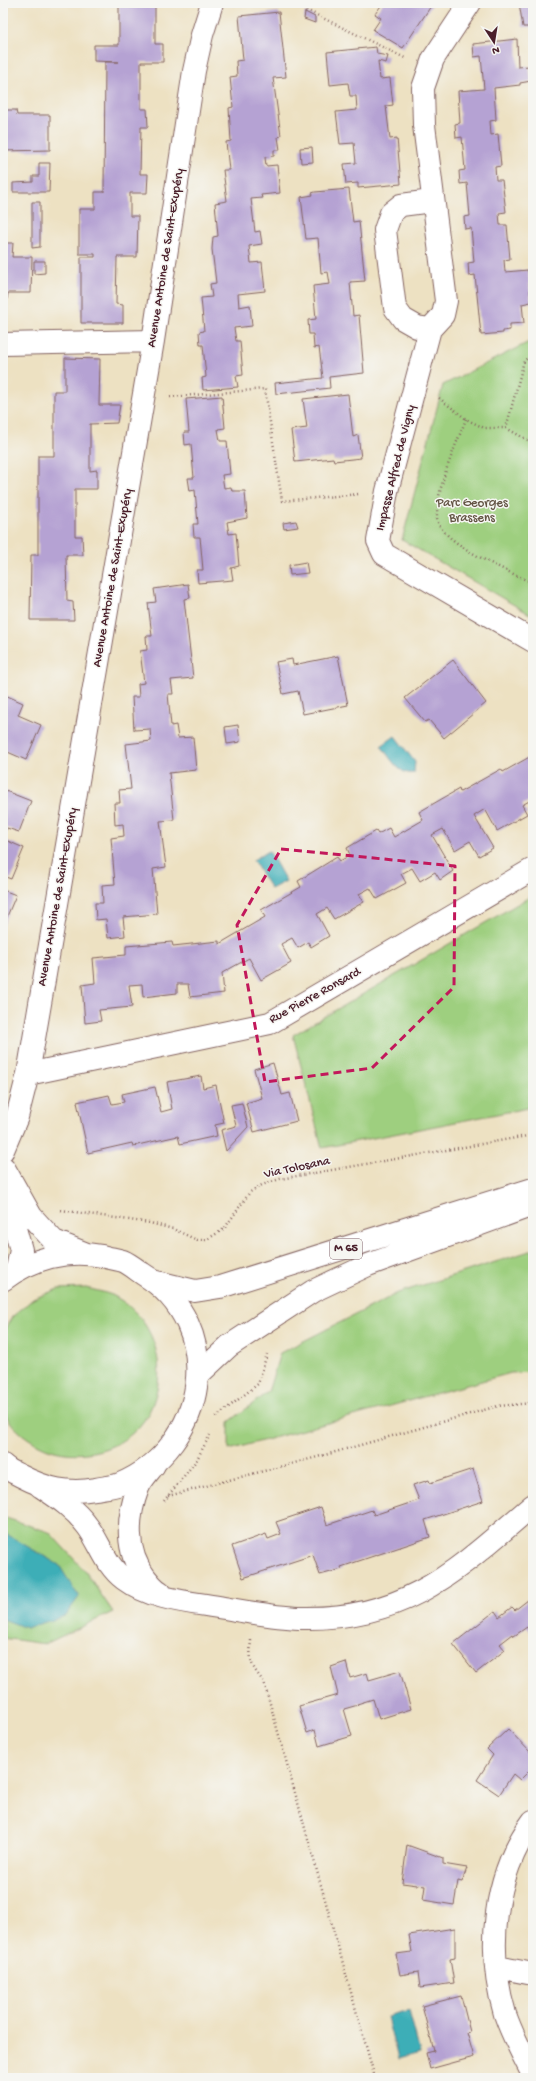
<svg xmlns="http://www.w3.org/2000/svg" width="536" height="2081" viewBox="0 0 536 2081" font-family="'Gochi Hand',sans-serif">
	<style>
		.green { fill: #9ecf7f; stroke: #747755 }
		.water { fill: #3daeb7; stroke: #446671 }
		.building { fill: #b5a2d3 }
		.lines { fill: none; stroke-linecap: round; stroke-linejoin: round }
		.street-casing { stroke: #836360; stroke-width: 24 }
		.primary-casing { stroke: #836360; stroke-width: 24 }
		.path { stroke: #836360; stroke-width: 2.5; stroke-dasharray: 1 3; stroke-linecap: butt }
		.street { stroke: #fff; stroke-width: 22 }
		.primary { stroke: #fff; stroke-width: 22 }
		.marked { fill: none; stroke: #c2185b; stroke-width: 3; stroke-dasharray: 8 5; stroke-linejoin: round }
		.labels { text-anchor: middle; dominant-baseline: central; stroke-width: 3; stroke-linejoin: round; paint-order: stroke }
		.shield { fill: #f6f6f2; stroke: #7e6067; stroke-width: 1 }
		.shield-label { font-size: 12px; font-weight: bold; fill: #4a1f2b }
		.street-label { font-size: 13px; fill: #4a1f2b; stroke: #f6f6f2 }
		.park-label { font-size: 13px; fill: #635444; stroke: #f6f6f2 }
	</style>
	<rect width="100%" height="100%" fill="#f6f6f2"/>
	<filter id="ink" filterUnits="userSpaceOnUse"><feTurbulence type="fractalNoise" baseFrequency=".025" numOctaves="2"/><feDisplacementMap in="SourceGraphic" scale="8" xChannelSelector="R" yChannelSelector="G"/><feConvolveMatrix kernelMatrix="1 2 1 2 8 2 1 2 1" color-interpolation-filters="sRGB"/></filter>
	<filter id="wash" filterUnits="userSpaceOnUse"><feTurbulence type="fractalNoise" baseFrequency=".012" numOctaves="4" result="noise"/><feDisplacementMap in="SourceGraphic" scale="16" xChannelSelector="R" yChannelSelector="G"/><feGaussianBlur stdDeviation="0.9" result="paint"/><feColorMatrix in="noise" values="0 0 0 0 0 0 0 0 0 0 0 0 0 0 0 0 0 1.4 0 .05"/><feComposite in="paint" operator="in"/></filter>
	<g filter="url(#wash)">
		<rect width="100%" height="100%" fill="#ede1c2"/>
		<!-- green -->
		<path class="green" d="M533,340V616L402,540L443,385Z
			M533,895V1107L322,1148L293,1035Z
			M533,1250V1372L511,1373L229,1450V1422L268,1392L280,1353L398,1293Z
			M86,1288C94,1290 104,1292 112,1295C156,1317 171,1372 148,1414C128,1451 75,1464 39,1445C24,1437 10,1426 3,1410V1332L12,1317L33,1299L58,1289Z
			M3,1517L49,1532L85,1571L113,1612L45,1644L3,1638Z"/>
		<!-- water -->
		<path class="water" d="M395,736L415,762L414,773C399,776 390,757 381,746Z
			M269,851L286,881L271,889L253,860Z
			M3,1532L59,1565L79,1597L65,1616L26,1628L3,1619Z
			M409,2011L420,2053L398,2059L387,2017Z"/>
		<g id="blocks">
			<!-- building -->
			<path class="building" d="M119,3H155V44H163V62H141V109H147L148,127H141L140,174H148L147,193H130V216H138L137,257H117L116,304L123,305V323H81V257H95V254H79V209H95V192H104L105,62H119L94,61V45H119Z
				M383,3H433L403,48L373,30L381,18L375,14Z
				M519,3H533V27H523Z
				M279,12L286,77L273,78L281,136L278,137L280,150H274V156L265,157L266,166L277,165L280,193L261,195L262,198L251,199L255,232L260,231L262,244L249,246L251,263L262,262L265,291L238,294L239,307L250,305L252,326L234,328L236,341H240L243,375L236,376L238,387L203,390L202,378L206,377L203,345H200L199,332L204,331L201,298L212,297L210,284L216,283L212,249L213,237L218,236L215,203L227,201L223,170H229L226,142L231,141L229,108L233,107L230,77L237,76L236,61L243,60L239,16Z
				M305,12L315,17V23L304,19Z
				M517,39L518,67L529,66L531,81L520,83V85L494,88L496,120L490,121L491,135L498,134L501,166L495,167L496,180H502L506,212L499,213L500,225H507L510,259L504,260L505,272L528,270L531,302L522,304L524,323L510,324V330L503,331V333L481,335L475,275L469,276L468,263L474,262L471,228L465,229L464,217L470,216L467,183L460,184L459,171L465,170L462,137L456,138L455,124L460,123L458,91L484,89L481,56L474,57L473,44Z
				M376,47L377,54L388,56L386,63L378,61L380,79L390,78L393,105L386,106L390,139L397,138L401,184L358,188V183L346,184L344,164L356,163L354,143L340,144L336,112L357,110L356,96H350L348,83L330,85L327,52Z
				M3,110H16L17,115H50V150L3,151Z
				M312,147L313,162L301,163L300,148Z
				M39,163H50L49,192H13V183L33,182V176H39Z
				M349,189L353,222L359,221L365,281L350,282L353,316L359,315L364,373L329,377L330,388L276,394L275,383L323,378L319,347L314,348L313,334H309L308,320L316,319L313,286L330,284L328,272L321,273L318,238L306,239L301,197L313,195L312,193L315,192Z
				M32,202H40V247L32,248Z
				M3,243H13L12,257H32L31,293H8L7,300H3Z
				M34,261H45V273L34,274Z
				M65,358L100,359L99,405H120L117,423L90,424V471L97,470V489H75V536H82L83,555H66L67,601L73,602L74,620H30L31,555H38V456H54V391H65Z
				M348,394L353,437L358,435L361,458L334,461L333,458L295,462L291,430L307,428L303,399Z
				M222,396L225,428L218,429L220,441H227L230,474L222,475L224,488L231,487L232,491H245L247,518L227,522L229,534L236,533L239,566L231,568L233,580L198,583L197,570H203L200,537H194L193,524H198L195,490L190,491L188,478H194L191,444L185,445L184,432H189L186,399Z
				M296,521L298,527L284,529L283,523Z
				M306,562L308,573L290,575L289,565Z
				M188,584L190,598L184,599L193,678L171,680L173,694H168L171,726L176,725L178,738L193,737L196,770L169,773L174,820L160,821L166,867L153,869L157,914L123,917L125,936L108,938L106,919L96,920L95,903H103L102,885L115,884L111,838L124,836L123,824L115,825L114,803H120L119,790L131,789L126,744L151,741L150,729L134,730L132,697H139L138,684L144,683L140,651L147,650L146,636H152L148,603L156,602L154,589Z
				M338,656L348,705L303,714L298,691L283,694L276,662L292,659L293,665Z
				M453,660L486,703L444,738L429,720L425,722L405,698Z
				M3,694L23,703L18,715L41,725L26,760L3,750Z
				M238,725L240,742L227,744L225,727Z
				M533,755V799L522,805L527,814L497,831L485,809L474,816L493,848L479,856L470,841L455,850L443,829L432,835L453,871L440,880L435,872L420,881L412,868L401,874L406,883L377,899L370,888L359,894L364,902L334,919L327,908L317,914L329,936L311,947L308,942L298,948L292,938L281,944L291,963L261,980L249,958L222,973L224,993L190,997L188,984H177V993L143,997L142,984L129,985L132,1007L99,1010L101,1021L85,1023L82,985L95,983L93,958L126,955V946L172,942L173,946L219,941V944L265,917L261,910L301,887L298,881L337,857L340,861L350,855L347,848L376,831L378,834L389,828L394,837L423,820L419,812L459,789L460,792L501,769L503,772Z
				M3,790L31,801L19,832L7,828L3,836Z
				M3,839L24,848L11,879L3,876Z
				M3,890L16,895L3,926Z
				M273,1063L282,1095L290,1093L297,1121L254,1132L246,1103L262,1098L254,1069Z
				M201,1076L203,1088L216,1085L224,1123L215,1125L217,1136L180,1144L178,1136L133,1146L132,1143L88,1153L77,1102L109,1095L112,1104L124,1102L122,1094L155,1087L161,1112L172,1109L167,1082Z
				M242,1103L248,1127L226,1151L221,1130L236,1126L231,1105Z
				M473,1469L483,1501L425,1520L430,1537L341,1567L342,1569L320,1575L313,1555L243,1578L232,1546L266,1534L268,1539L281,1534L276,1522L321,1507L327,1525L372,1510L374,1515L419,1500L413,1485L429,1480L430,1483Z
				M533,1596V1635L527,1627L514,1636L513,1634L500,1644L505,1650L476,1673L453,1644L495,1611L499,1617L512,1607L515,1610Z
				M346,1662L350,1678L367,1673L369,1680L400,1671L411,1709L379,1719L373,1699L357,1704L358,1705L344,1709L352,1736L319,1746L315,1730L307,1733L299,1706L338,1695L331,1667Z
				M508,1729L533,1755V1767L520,1780L513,1774L499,1795L477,1780L493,1755L487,1749Z
				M407,1845L443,1858V1864L467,1868L462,1882L458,1881L454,1905L423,1900L425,1886L402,1883Z
				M455,1928V1958L450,1959L454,1983L420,1988L418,1972L400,1975L396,1954L412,1952L409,1935Z
				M461,1996L470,2032L467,2033L474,2057L430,2069L426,2053L434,2051L422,2006Z"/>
		</g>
	</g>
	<g filter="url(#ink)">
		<use href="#blocks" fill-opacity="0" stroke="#836360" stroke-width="1"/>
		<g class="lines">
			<defs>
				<path id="street" d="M470,3L433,59L423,88L424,125L446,301L443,315L430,329L387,491L378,541L384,554L533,641
					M430,329L417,327L403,319L395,308L385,230L391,213L401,205L432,201
					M3,344L153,341
					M28,1074L270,1023L533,869
					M3,1150L17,1117L28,1074L153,341L194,71L202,35L212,3
					M4,1168L31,1216L54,1241L84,1253
					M3,1185L21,1250L17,1269
					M154,1465C149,1472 141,1480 138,1488C127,1517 125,1552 145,1577C150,1583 153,1588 160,1592
					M40,1486C58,1498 75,1509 88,1527C100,1543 106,1566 124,1579C152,1600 190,1602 224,1608C248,1612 274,1617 299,1618C407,1621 456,1571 533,1505
					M533,1821C493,1875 486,1950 505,2014C512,2035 523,2055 533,2075
					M497,1967L533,1974"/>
				<path id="primary" d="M3,1280C32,1258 67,1249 102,1256C109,1258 116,1259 123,1261C130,1264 137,1270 143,1274C228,1326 208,1447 120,1484C113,1487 104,1487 96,1489C69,1494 46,1489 21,1476C15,1473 8,1470 3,1465
					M157,1282L195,1291L220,1287L533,1189
					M198,1375L229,1346L313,1291L368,1265L533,1205"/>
			</defs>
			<!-- street casing -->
			<use href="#street" class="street-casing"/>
			<!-- primary casing -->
			<use href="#primary" class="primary-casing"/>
			<!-- path -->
			<path class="path" d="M292,3L405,58
				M3,8L12,3
				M170,397L265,389L282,501L359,494
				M439,398L466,419L484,428H506L524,361L533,353
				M466,419C455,448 436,487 437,518C439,543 512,573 533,583
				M506,428L533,443
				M61,1210L150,1223L173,1229L197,1240H206L224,1229L250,1192L262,1185L280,1179L533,1135
				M216,1417L258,1384L267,1354
				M168,1496L325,1455L498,1406L533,1403
				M164,1501L196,1461L210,1435
				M251,1640C249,1661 251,1666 264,1682L375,2078"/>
			<!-- street -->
			<use href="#street" class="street"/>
			<!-- primary -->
			<use href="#primary" class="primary"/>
		</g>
	</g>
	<!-- marked area -->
	<path class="marked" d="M281,849L455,866L454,987L372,1068L265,1082L237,925Z"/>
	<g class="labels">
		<!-- shield labels -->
		<rect class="shield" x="330" y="1239" width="32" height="20" rx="3"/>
		<g class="shield-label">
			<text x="346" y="1249">M 65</text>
		</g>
		<!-- street labels -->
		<g class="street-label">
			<text transform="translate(166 258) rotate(-81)">Avenue Antoine de Saint-Exupéry</text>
			<text transform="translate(396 468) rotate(-76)">Impasse Alfred de Vigny</text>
			<text transform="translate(113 578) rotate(-80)">Avenue Antoine de Saint-Exupéry</text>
			<text transform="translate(58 897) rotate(-80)">Avenue Antoine de Saint-Exupéry</text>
			<text transform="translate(315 996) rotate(-29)">Rue Pierre Ronsard</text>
			<text transform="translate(297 1168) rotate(-12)">Via Tolosana</text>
		</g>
		<!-- park labels -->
		<g class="park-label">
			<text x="472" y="503">Parc Georges<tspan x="472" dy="15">Brassens</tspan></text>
		</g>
	</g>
	<!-- margin -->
	<rect width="536" height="2081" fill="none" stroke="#f6f6f2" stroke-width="16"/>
	<!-- north arrow -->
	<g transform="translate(494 42) rotate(168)" stroke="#f6f6f2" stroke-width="3" paint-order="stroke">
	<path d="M0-3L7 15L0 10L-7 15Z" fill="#4a1f2b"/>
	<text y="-6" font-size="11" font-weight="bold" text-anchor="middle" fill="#4a1f2b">N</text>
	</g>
</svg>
